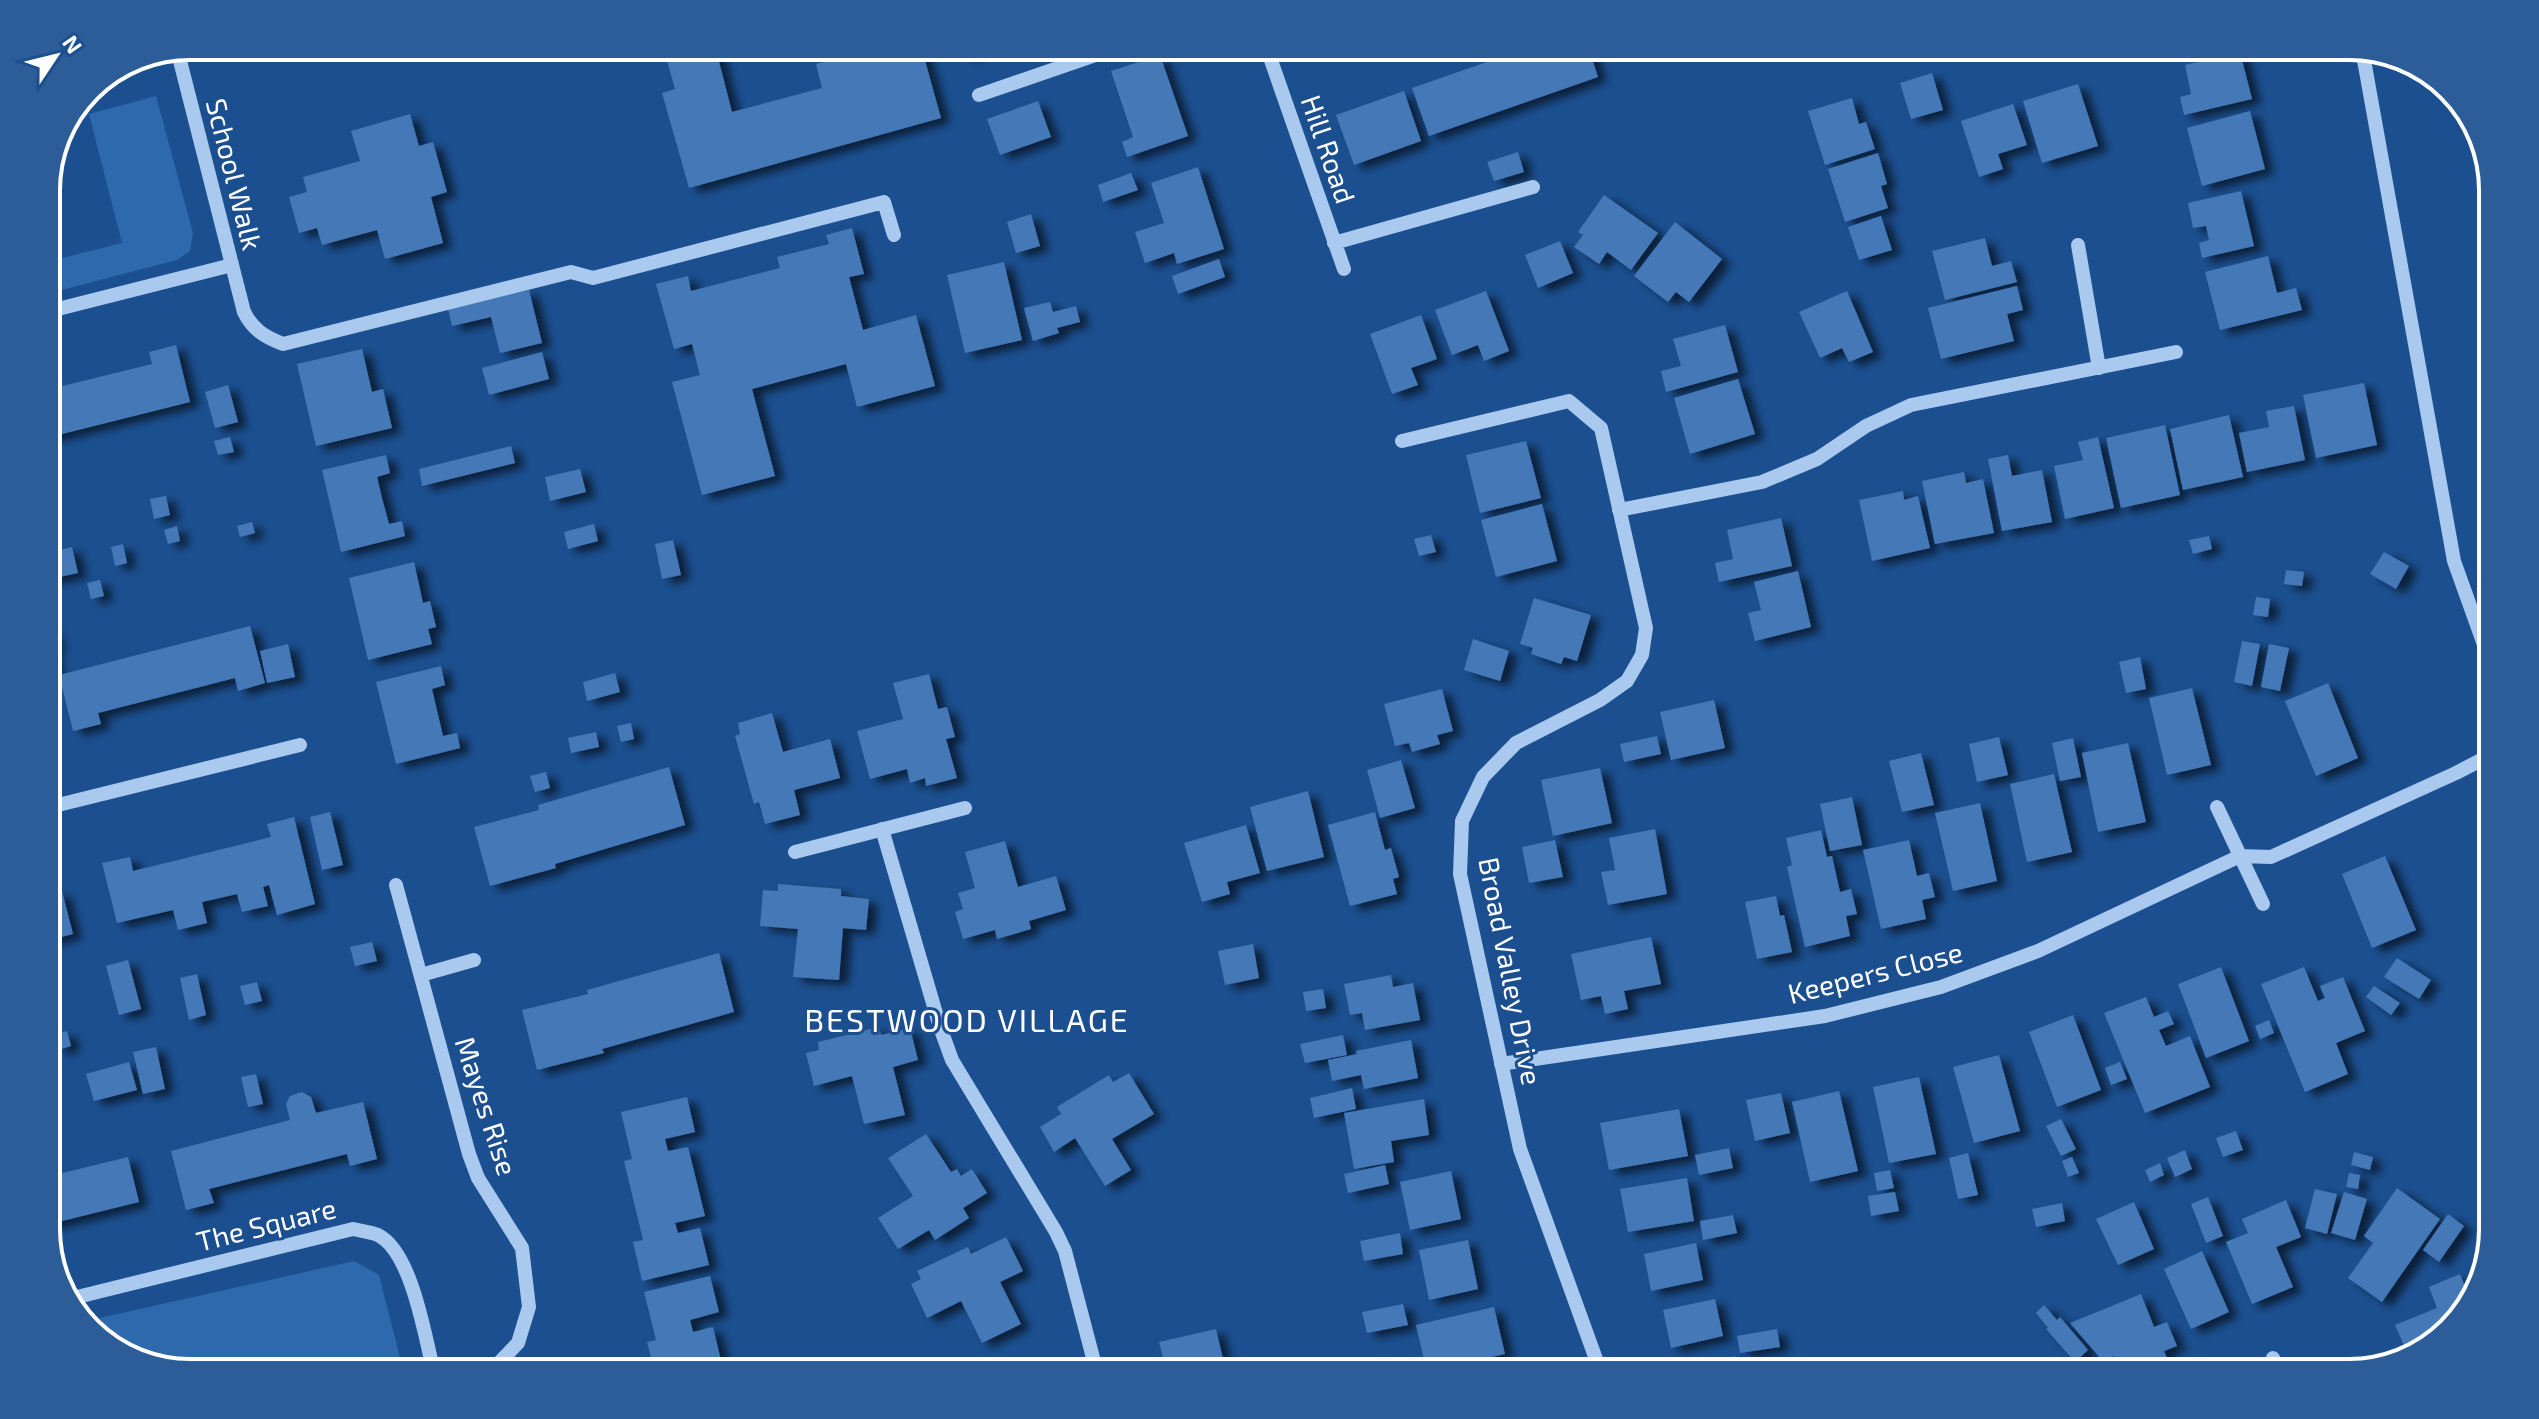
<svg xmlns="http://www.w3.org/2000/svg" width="2539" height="1419" viewBox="0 0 2539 1419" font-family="'Exo 2',sans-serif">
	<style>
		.green { fill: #2e69ad }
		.building { fill: #4478b7; filter: url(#shadow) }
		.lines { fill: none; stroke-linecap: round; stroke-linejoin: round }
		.minor { stroke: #a9c9ee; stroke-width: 14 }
		.labels { text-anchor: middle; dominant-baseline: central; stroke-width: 6; stroke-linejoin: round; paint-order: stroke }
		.street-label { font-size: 28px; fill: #fff; stroke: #1b4f8f }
		.quarter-label { font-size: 32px; letter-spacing: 2px; fill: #fff; stroke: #1b4f8f }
		.rim { fill: none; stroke: #fff; stroke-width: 4 }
	</style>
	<defs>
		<filter id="shadow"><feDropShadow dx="9" dy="5" stdDeviation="4" flood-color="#0009"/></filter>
	</defs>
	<rect width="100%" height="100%" fill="#1b4f8f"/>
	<!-- green -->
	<path class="green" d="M156,96L193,233L190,251L177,260L46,294V262L122,243L89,114Z
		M354,1261L379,1275L404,1373H190L118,1354L86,1321Z"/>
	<!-- building -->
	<path class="building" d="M697,46H715L732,112L822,88L816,64L836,59L833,51L836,46H869L871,54L902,46H921L941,118L689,188L662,93L675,89L665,54Z
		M962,46H993L966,57Z
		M1533,46H1588L1598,77L1429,136L1412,88Z
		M2240,52L2252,99L2184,115L2180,97L2191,94L2185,65Z
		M1160,55L1188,136L1127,157L1122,142L1133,137L1111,71Z
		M1932,73L1943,110L1911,119L1900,83Z
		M2078,84L2098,146L2042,163L2023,101Z
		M1404,91L1421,141L1354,165L1336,115Z
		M1852,98L1859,124L1866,122L1875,149L1825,165L1808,111Z
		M1038,101L1051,137L1000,155L987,119Z
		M2013,104L2027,145L1998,154L2003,169L1979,177L1961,121Z
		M2250,111L2265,169L2202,186L2187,128Z
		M410,114L419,146L433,142L447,192L431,197L443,243L385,259L377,230L322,245L317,228L299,233L289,197L307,192L303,177L360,161L351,131Z
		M1518,152L1524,172L1494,181L1487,162Z
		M1878,153L1887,184L1881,186L1888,208L1845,222L1828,169Z
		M1198,167L1224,249L1177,264L1174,253L1145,263L1135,232L1164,223L1151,183Z
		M1131,173L1138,190L1103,202L1098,185Z
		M2241,191L2254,246L2202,258L2199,243L2209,240L2206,226L2193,228L2188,203Z
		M1604,195L1658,233L1631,270L1607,252L1599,264L1574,247L1583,235L1578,232Z
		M1031,214L1040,246L1016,253L1007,222Z
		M1881,216L1892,250L1859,260L1848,227Z
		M1675,222L1722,259L1689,302L1676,292L1668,302L1634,276Z
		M852,228L864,274L849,277L863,330L916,315L935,386L857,407L846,364L752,389L775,476L702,495L672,382L700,375L692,344L674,349L656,284L688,276L691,291L780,268L777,257L829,244L826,235Z
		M1985,238L1992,266L2011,261L2017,282L1945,300L1932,251Z
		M1560,241L1573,273L1538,288L1525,255Z
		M2268,256L2277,293L2296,288L2302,310L2220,330L2205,272Z
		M1219,259L1225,277L1178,294L1172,276Z
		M1004,262L1022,340L965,353L947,275Z
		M2017,286L2023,310L2007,314L2014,341L1941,359L1928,308Z
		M529,290L542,343L500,353L491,317L452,326L448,309Z
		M1486,291L1509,351L1484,361L1478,345L1452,355L1435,310Z
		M1847,291L1873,352L1849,362L1842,348L1820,358L1799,312Z
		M1050,302L1053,312L1076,306L1080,322L1057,328L1059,333L1033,341L1024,308Z
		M1421,315L1437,359L1411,368L1418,385L1392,394L1370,334Z
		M1725,325L1738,372L1666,392L1661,371L1681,366L1673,339Z
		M176,345L190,402L46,438V390L152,364L149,352Z
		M362,349L372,392L383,389L392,428L316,446L297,364Z
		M542,352L549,379L489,395L482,368Z
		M1738,379L1755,434L1690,454L1674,398Z
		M2364,383L2377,445L2316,458L2303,395Z
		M228,385L238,422L215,428L205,392Z
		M2294,406L2305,460L2247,472L2239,433L2269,427L2266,411Z
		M2229,415L2243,477L2183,490L2170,429Z
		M2165,425L2180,495L2121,508L2106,438Z
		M230,437L234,452L218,455L214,441Z
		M2098,437L2114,508L2065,519L2054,466L2083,460L2078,442Z
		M1526,441L1541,498L1480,513L1466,455Z
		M511,446L515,463L422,486L419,469Z
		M386,455L390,473L377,477L382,498L389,524L402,521L405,536L341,552L322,470Z
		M2008,455L2012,476L2042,470L2052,522L2002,531L1988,459Z
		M580,469L586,492L550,501L545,477Z
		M1964,472L1966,483L1983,479L1994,533L1935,544L1922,481Z
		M1903,491L1904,500L1918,496L1930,548L1872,561L1859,500Z
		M166,496L170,515L154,519L150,499Z
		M1542,504L1557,561L1496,577L1481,520Z
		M1781,518L1792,566L1719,582L1715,563L1733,559L1727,530Z
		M252,522L255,533L240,537L237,526Z
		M594,524L598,541L568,549L564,532Z
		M177,526L180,541L168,544L164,530Z
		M1431,535L1436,552L1419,556L1414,539Z
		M2209,536L2212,549L2193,554L2189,540Z
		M673,540L681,575L662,579L655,544Z
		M123,544L127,563L115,566L111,547Z
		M72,547L78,573L46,580V553Z
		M2384,552L2409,566L2396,589L2370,574Z
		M414,562L423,603L430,601L436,627L428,629L432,644L368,660L349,578Z
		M2286,570L2304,572L2302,586L2284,584Z
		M1798,571L1811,627L1755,641L1748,613L1761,610L1754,582Z
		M100,580L104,596L91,599L87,583Z
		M2256,597L2270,599L2268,617L2253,615Z
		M1534,598L1591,615L1577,661L1564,657L1561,664L1531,654L1533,648L1520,644Z
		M250,626L265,683L238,691L235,678L98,713L101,724L73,731L59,675Z
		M51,628L57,648L51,650L57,676L46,679V629Z
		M1473,639L1509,651L1500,681L1464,670Z
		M2242,641L2260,644L2252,686L2234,682Z
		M288,644L295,677L267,683L260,651Z
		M2269,644L2289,648L2280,691L2261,687Z
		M2140,657L2146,689L2126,693L2119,662Z
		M441,666L445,685L432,689L443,736L457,733L460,748L396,764L376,682Z
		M615,673L620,692L587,701L583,682Z
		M929,674L938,709L947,707L955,737L946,739L957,778L926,786L925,778L910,783L907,769L870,779L857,731L903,719L893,683Z
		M2328,683L2358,758L2316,776L2285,701Z
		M2192,688L2211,765L2167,775L2149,698Z
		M1442,689L1453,731L1437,735L1440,744L1412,752L1409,743L1395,746L1384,704Z
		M1714,700L1725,748L1671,760L1660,712Z
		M772,713L783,752L830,739L840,778L794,790L800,815L765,824L759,802L754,804L735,736L740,734L738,723Z
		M631,723L634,739L621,742L617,726Z
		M596,732L599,747L571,753L568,738Z
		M1657,736L1661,754L1624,762L1620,744Z
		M1999,737L2008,775L1977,782L1969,744Z
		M2073,738L2081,777L2060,781L2052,743Z
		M2128,743L2146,822L2098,832L2082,753Z
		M1921,753L1934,805L1902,812L1889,761Z
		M1401,760L1415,808L1380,818L1367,770Z
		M669,767L685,825L555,864L556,868L490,886L474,827L539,810L538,805Z
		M1600,768L1612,823L1553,836L1541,780Z
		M546,772L550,788L535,792L530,776Z
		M2054,774L2072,852L2027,862L2010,784Z
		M1308,791L1324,857L1267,871L1250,807Z
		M1852,797L1862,845L1830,851L1820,804Z
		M1980,803L1997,881L1953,891L1935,813Z
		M330,812L343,865L322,870L310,817Z
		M1375,812L1385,850L1391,848L1399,877L1393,879L1397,894L1350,906L1328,825Z
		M294,817L315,904L277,915L269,885L263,887L268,906L242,912L237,894L202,902L207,923L178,930L173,910L117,923L102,863L130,857L133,871L271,837L267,824Z
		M1246,825L1260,873L1227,882L1230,894L1202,902L1184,843Z
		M1655,829L1667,894L1608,905L1601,872L1615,870L1609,838Z
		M1821,830L1827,857L1832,856L1840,892L1851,889L1857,914L1846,916L1850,936L1805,947L1787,867L1792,865L1786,838Z
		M1555,840L1563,877L1529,883L1522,847Z
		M1909,840L1917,876L1929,873L1935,897L1922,900L1926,919L1881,929L1863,850Z
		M1005,841L1018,887L1056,876L1066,910L1029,921L1031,929L997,939L995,930L963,939L955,912L963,909L958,893L975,888L965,852Z
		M2385,856L2416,930L2372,948L2342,874Z
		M778,884L841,889V896L869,899L866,930L843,928L839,980L793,977L798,929L760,926L763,890L778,891Z
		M62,891L73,934L46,941V895Z
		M1776,896L1780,916L1784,915L1792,952L1757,959L1745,902Z
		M1651,937L1661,984L1624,991L1628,1009L1605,1014L1601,996L1581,1000L1571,954Z
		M372,942L377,961L355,966L350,947Z
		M1253,944L1259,978L1225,985L1218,951Z
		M719,953L734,1012L602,1049L604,1053L537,1070L522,1010L588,994L587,990Z
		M2397,958L2431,980L2419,999L2384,977Z
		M128,960L141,1009L119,1015L106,966Z
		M2221,967L2249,1041L2206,1058L2178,984Z
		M2304,967L2318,1001L2325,998L2320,986L2343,977L2365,1031L2336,1043L2348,1074L2305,1092L2261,984Z
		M197,974L206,1015L189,1020L180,978Z
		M1391,975L1393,987L1413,983L1420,1020L1365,1030L1362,1013L1350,1015L1344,984Z
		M257,982L262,1001L245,1005L240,986Z
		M2374,986L2400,1003L2391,1015L2366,997Z
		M1323,989L1326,1008L1306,1011L1303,992Z
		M2146,997L2154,1017L2168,1011L2174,1024L2159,1030L2166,1046L2190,1036L2210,1087L2145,1113L2104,1013Z
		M2073,1015L2101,1090L2057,1107L2029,1032Z
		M2269,1020L2274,1033L2260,1039L2255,1026Z
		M879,1027L881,1035L910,1028L918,1060L893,1067L905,1115L864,1124L852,1076L814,1086L806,1053L819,1050L818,1042Z
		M67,1031L71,1046L58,1050L54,1035Z
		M1343,1035L1347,1055L1305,1063L1300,1044Z
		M1411,1040L1418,1078L1364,1089L1361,1075L1332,1081L1328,1060L1357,1054L1356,1051Z
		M156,1047L165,1089L143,1094L133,1052Z
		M1999,1055L2020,1131L1974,1143L1953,1067Z
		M129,1062L137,1090L94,1101L86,1074Z
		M2120,1062L2127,1079L2111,1085L2105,1068Z
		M1129,1073L1154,1114L1112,1139L1131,1170L1105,1186L1075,1138L1054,1152L1040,1127L1061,1114L1057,1107L1109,1075L1113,1082Z
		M256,1074L263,1104L248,1107L241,1077Z
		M1919,1077L1936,1154L1889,1163L1873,1087Z
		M1352,1088L1356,1109L1314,1118L1310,1098Z
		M1839,1091L1858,1171L1810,1182L1792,1102Z
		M302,1092L311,1097L316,1113L363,1102L377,1159L350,1166L347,1154L209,1189L214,1203L186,1210L171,1151L290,1120L286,1104L290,1096Z
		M1781,1093L1790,1133L1755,1141L1746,1100Z
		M687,1097L695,1132L665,1139L668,1151L688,1147L705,1216L675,1223L678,1233L700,1228L709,1265L642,1281L633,1242L643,1240L624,1161L632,1159L621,1112Z
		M1424,1099L1429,1135L1391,1141L1394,1162L1354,1169L1344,1113Z
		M1679,1109L1688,1156L1609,1170L1600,1123Z
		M2061,1119L2076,1149L2061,1156L2046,1126Z
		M2236,1131L2243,1150L2223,1157L2216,1138Z
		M926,1134L951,1172L957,1169L961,1176L972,1169L987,1193L963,1208L969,1218L935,1240L929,1230L898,1249L878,1218L913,1196L888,1158Z
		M1729,1148L1733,1168L1699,1175L1695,1155Z
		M2185,1150L2192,1169L2175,1177L2167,1158Z
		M2354,1152L2373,1157L2370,1170L2351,1165Z
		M1968,1153L1978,1195L1958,1199L1949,1158Z
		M128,1157L139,1202L46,1225V1177Z
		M2072,1157L2079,1173L2068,1177L2062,1161Z
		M2160,1163L2164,1175L2150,1182L2145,1170Z
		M1385,1165L1389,1184L1348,1193L1344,1174Z
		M1890,1170L1894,1188L1877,1191L1874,1173Z
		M1451,1171L1461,1219L1410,1230L1400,1182Z
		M2349,1173L2360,1175L2358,1189L2346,1187Z
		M1687,1178L1694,1221L1628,1232L1620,1189Z
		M2397,1188L2440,1219L2382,1302L2348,1278L2373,1243L2364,1236Z
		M2315,1189L2337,1194L2327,1234L2305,1228Z
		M1895,1192L1899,1211L1871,1216L1868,1196Z
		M2344,1192L2367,1199L2355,1240L2331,1233Z
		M2208,1197L2223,1236L2206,1243L2191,1204Z
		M2286,1200L2301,1237L2276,1247L2293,1287L2252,1304L2226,1242L2248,1233L2242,1219Z
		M2134,1202L2154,1249L2118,1265L2096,1219Z
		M2062,1203L2065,1221L2036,1227L2032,1209Z
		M2448,1214L2464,1226L2439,1262L2423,1250Z
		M1733,1215L1737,1233L1703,1240L1700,1221Z
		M1400,1233L1403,1254L1364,1261L1360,1241Z
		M1006,1237L1023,1271L1000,1282L1021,1324L982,1343L961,1301L927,1318L911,1284L921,1279L917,1271L968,1247L971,1254Z
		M1468,1240L1478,1289L1429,1300L1419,1250Z
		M1696,1243L1703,1280L1651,1291L1644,1254Z
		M2202,1251L2229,1312L2191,1329L2164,1269Z
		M2460,1274L2468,1294L2477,1291L2474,1301L2421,1353L2409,1357L2395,1325L2437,1308L2429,1287Z
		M710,1276L719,1312L690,1320L693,1332L713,1327L724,1373H655L647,1342L656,1340L644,1292Z
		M2141,1294L2154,1327L2167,1322L2177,1346L2164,1351L2172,1370L2165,1373H2121L2114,1356L2102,1360L2070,1323Z
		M1715,1299L1723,1336L1671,1348L1663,1310Z
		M1403,1304L1408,1325L1367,1333L1362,1312Z
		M2044,1305L2057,1320L2060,1317L2088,1350L2075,1362L2046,1329L2048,1328L2036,1313Z
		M1494,1307L1505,1354L1435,1370L1436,1373H1427L1416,1325Z
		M1216,1329L1224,1363L1214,1366L1216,1373H1167L1159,1342Z
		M1777,1329L1780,1347L1740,1353L1737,1336Z
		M1735,1356L1739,1373H1683L1682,1367Z
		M1025,1360L1028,1373H988L987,1369Z"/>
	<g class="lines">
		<!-- minor -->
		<path class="minor" d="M1266,46L1344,269
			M177,49L244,312C253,330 265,337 283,344L571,272L593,278L884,202L894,235
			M2362,49L2454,561L2493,670
			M979,95L1122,46
			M1334,243L1533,187
			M2078,245L2099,368
			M46,312L232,265
			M1402,441L1569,401L1601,428L1646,628L1642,655L1627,681L1600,700L1516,743L1483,777L1462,821L1460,874L1520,1149L1601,1373
			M1619,510L1762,482L1817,459L1866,426L1911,405L2176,352
			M2217,807L2263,904
			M46,808L300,745
			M882,829L940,1027L952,1060L1056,1232L1065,1251L1097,1373
			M795,852L965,808
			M396,885L469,1154L478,1178L522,1248L529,1307L518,1343L492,1370L485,1373
			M421,975L474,960
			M1501,1064L1825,1016L1941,987L2038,951L2240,856L2271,857L2456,773L2483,759L2493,747
			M65,1300L353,1229C361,1231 371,1232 378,1235C412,1252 425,1337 434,1373
			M2273,1358L2280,1373"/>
	</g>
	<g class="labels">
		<!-- street labels -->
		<g class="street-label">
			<text transform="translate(1329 149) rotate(71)">Hill Road</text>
			<text transform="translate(235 174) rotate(76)">School Walk</text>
			<text transform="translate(1511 971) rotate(79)">Broad Valley Drive</text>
			<text transform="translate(1875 972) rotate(-14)">Keepers Close</text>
			<text transform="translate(487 1106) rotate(72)">Mayes Rise</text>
			<text transform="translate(266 1224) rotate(-14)">The Square</text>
		</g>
		<!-- quarter labels -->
		<g class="quarter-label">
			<text x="967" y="1019">BESTWOOD VILLAGE</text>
		</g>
	</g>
	<!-- crop -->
	<path d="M0 0H2539V1419H0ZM190 60H2349A130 130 0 0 1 2479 190V1229A130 130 0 0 1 2349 1359H190A130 130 0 0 1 60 1229V190A130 130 0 0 1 190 60Z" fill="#2d5d98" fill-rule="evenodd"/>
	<path class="rim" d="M190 60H2349A130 130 0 0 1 2479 190V1229A130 130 0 0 1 2349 1359H190A130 130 0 0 1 60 1229V190A130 130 0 0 1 190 60Z"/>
	<!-- north arrow -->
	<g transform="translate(56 56) rotate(55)" stroke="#1b4f8f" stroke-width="6" paint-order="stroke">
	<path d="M0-6L14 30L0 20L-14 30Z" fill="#ffffff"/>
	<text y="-12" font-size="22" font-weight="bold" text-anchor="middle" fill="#ffffff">N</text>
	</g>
</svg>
